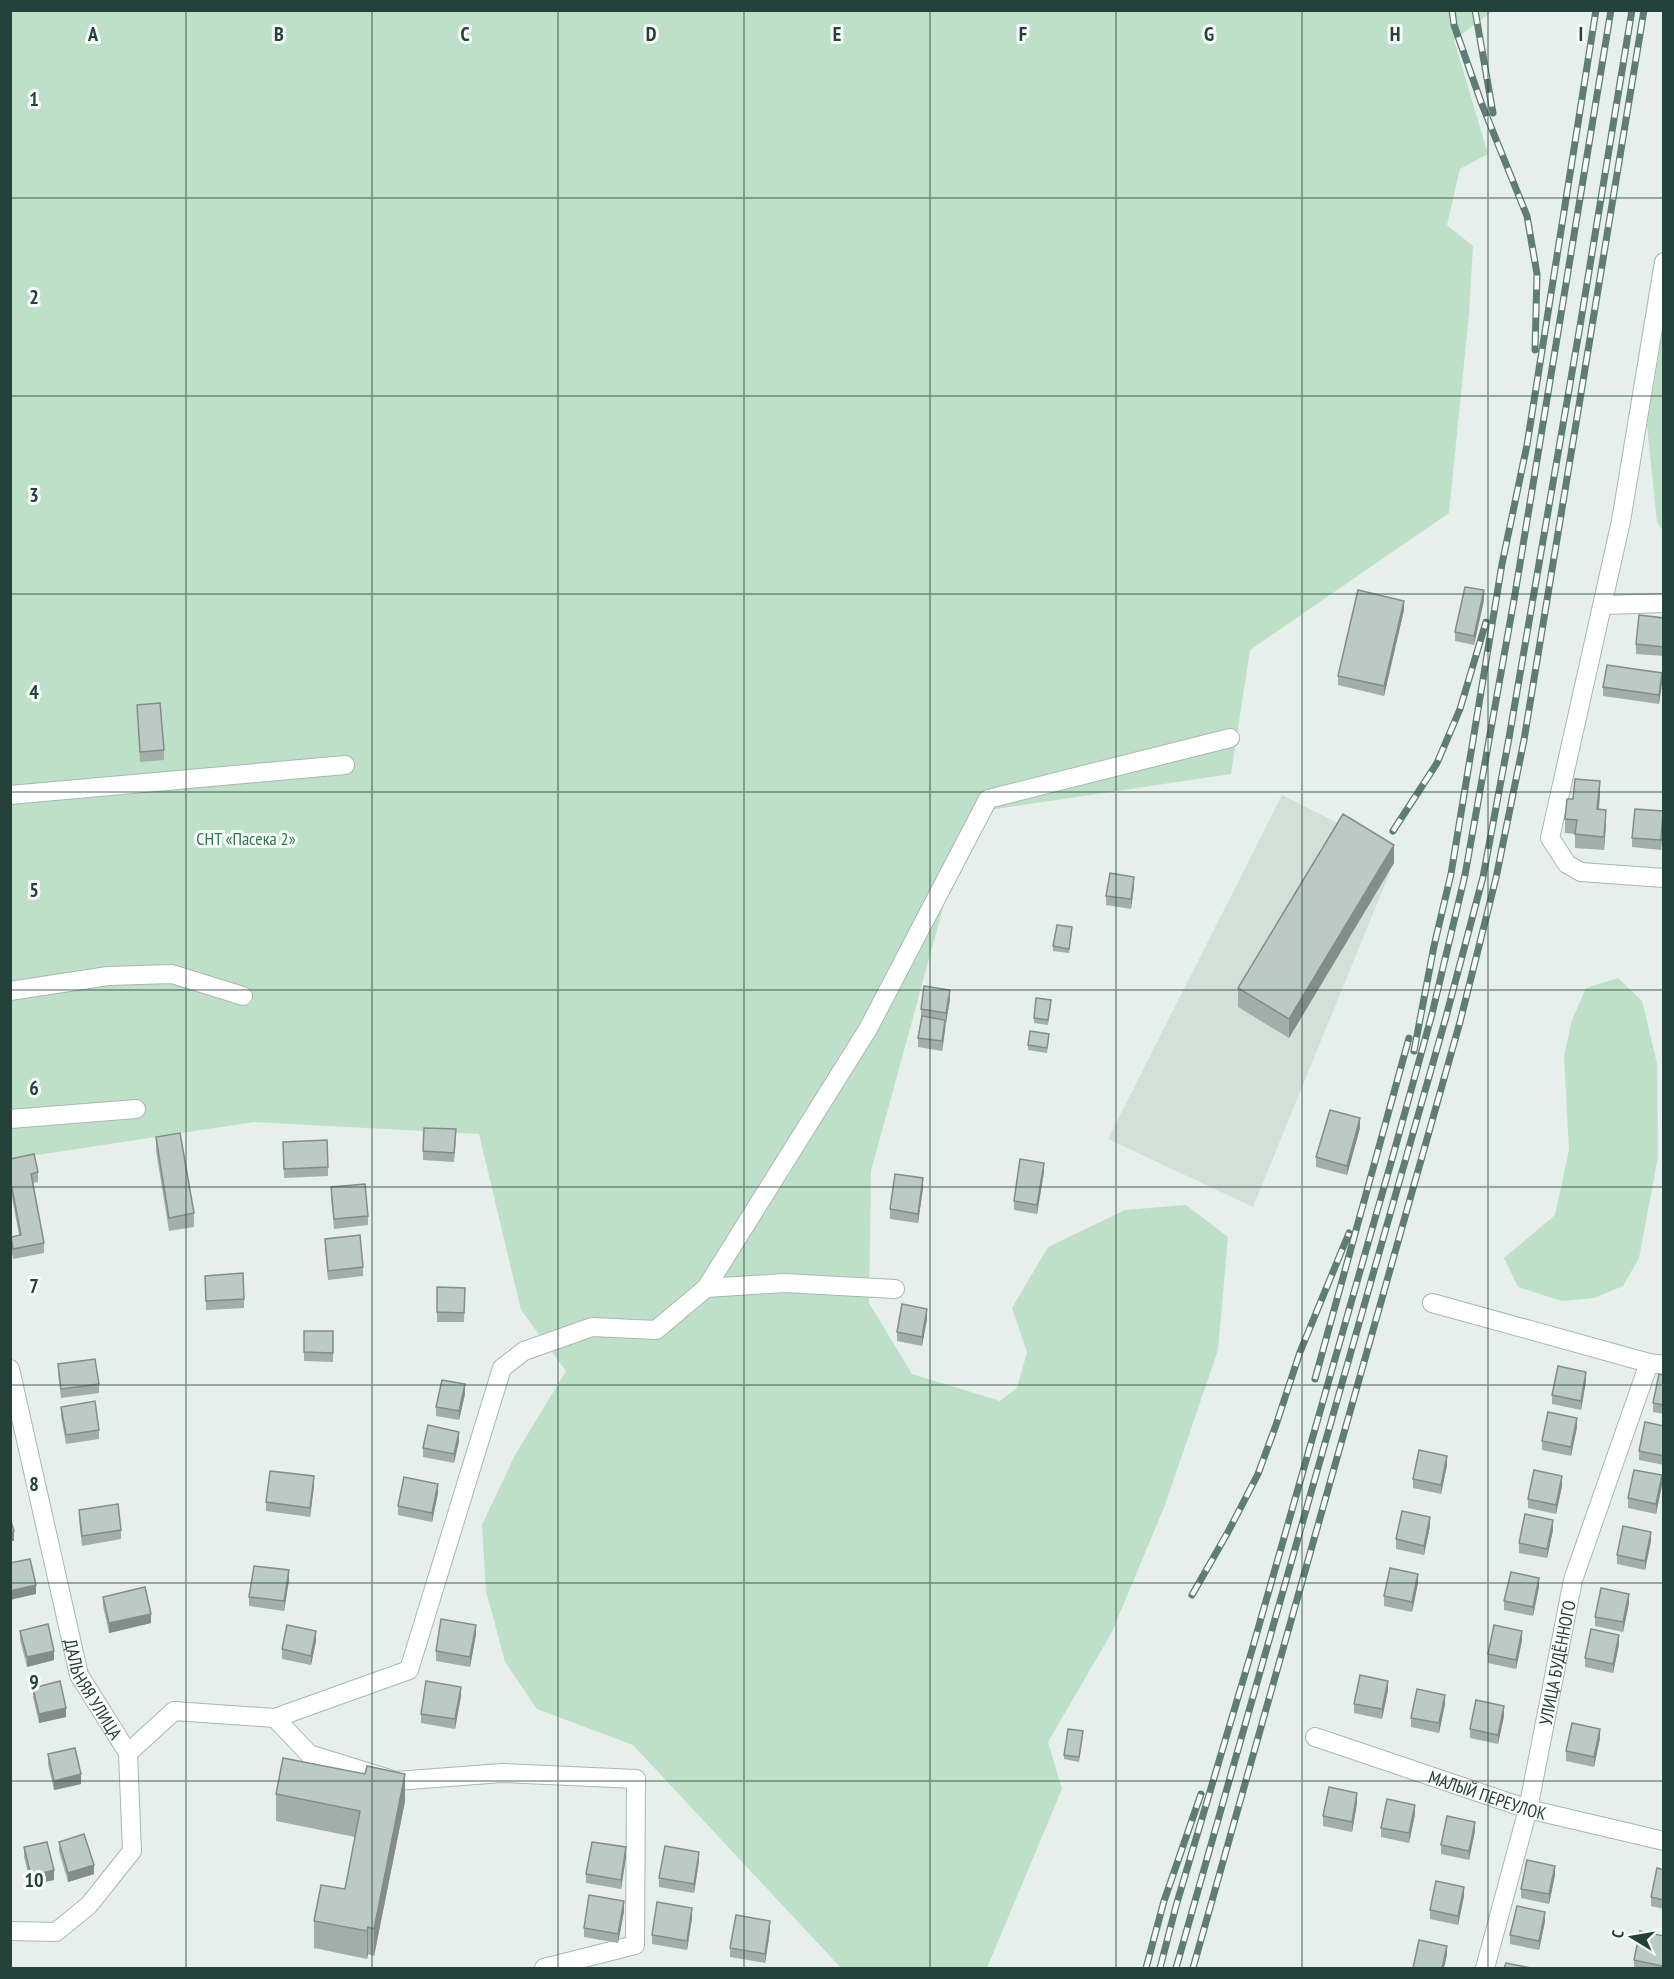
<svg xmlns="http://www.w3.org/2000/svg" width="1674" height="1979" viewBox="0 0 1674 1979" font-family="'PT Sans Narrow',sans-serif">
	<style>
		.built { fill: #d4dfda }
		.green { fill: #bfe0c8 }
		.lines { fill: none; stroke-linecap: round; stroke-linejoin: round }
		.minor-casing { stroke: #a8b8b2; stroke-width: 20 }
		.minor { stroke: #fff; stroke-width: 18 }
		.rail-casing { stroke: #5f7d75; stroke-width: 7 }
		.rail { stroke: #f7fbf9; stroke-width: 4.5; stroke-dasharray: 14; stroke-linecap: butt }
		.wall { fill: #a1aea9 }
		.shaded-wall { fill: #838d89 }
		.building { fill: #bbcac4; stroke: #838d89; stroke-width: 1.5 }
		.grid { fill: none; stroke: #24423a; stroke-width: 1.5; stroke-opacity: 0.55 }
		.labels { text-anchor: middle; dominant-baseline: central; stroke-width: 6; stroke-linejoin: round; paint-order: stroke }
		.park-label { font-size: 18px; fill: #2d7a4b; stroke: #f7fbf9 }
		.street-label { font-size: 18px; fill: #24423a; stroke: #f7fbf9 }
		.grid-label { font-size: 20px; text-anchor: middle; font-weight: bold; fill: #24423a; stroke: #f7fbf9; stroke-width: 6; stroke-linejoin: round; paint-order: stroke }
	</style>
	<rect width="100%" height="100%" fill="#e6efeb"/>
	<!-- built -->
	<path class="built" d="M1282,795L1383,846L1390,872L1253,1207L1108,1139Z"/>
	<!-- green -->
	<path class="green" d="M11,11H1493L1454,40L1488,154L1460,169L1447,225L1473,246L1469,314L1449,513L1250,650L1231,774L969,813L871,1171L869,1303L912,1374L1000,1401L1017,1388L1027,1352L1012,1308L1048,1247L1125,1210L1186,1205L1228,1237L1218,1350L1165,1505L1112,1632L1048,1742L1062,1789L987,1968H841L633,1745L537,1709L505,1662L486,1591L482,1525L515,1455L566,1371L521,1310L479,1134L254,1122L11,1159Z
		M1663,330V531L1657,522L1647,426Z
		M1618,978L1642,1001L1657,1063L1658,1157L1639,1258L1623,1286L1594,1298L1562,1301L1518,1287L1504,1258L1555,1215L1569,1150L1564,1055L1572,1020L1586,988Z"/>
	<g class="lines">
		<defs>
			<g id="minor">
				<path d="M1664,262L1621,521L1550,838L1567,864L1581,872L1664,878"/>
				<path d="M1604,605L1664,603"/>
				<path d="M10,795L345,765"/>
				<path d="M10,991L108,976L172,974L243,996"/>
				<path d="M10,1119L136,1109"/>
				<path d="M706,1288L868,1029L988,799L1230,738"/>
				<path d="M1432,1303L1649,1363L1664,1365"/>
				<path id="s1" d="M10,1369L79,1675L128,1753L132,1851L89,1905L56,1932L10,1931"/>
				<path id="s2" d="M1315,1737L1528,1809L1664,1841"/>
				<path d="M128,1753L174,1711L275,1718"/>
				<path d="M544,1968L635,1945L636,1779L502,1773L396,1781L309,1754L275,1718L409,1670L502,1368L524,1351L592,1327L656,1330L706,1288L784,1283L895,1289"/>
				<path id="s3" d="M1485,1968L1528,1809L1573,1580L1649,1363"/>
			</g>
		</defs>
		<!-- minor casing -->
		<use href="#minor" class="minor-casing"/>
		<!-- minor -->
		<use href="#minor" class="minor"/>
		<defs>
			<path id="rail" d="M1452,10L1454,25L1481,102L1527,216L1537,274L1535,350
				M1475,10L1493,113
				M1393,831L1437,763L1460,709L1486,622
				M1414,1051L1434,946L1451,874L1502,564L1527,445L1596,10
				M1315,1379L1409,1038
				M1192,1595L1228,1532L1258,1474L1276,1425L1300,1352L1349,1233
				M1146,1968L1164,1901L1201,1794
				M1160,1968L1176,1906L1252,1650L1394,1152L1432,1014L1465,875L1515,594L1611,10
				M1176,1968L1446,1017L1483,877L1509,738L1580,326L1632,10
				M1193,1968L1460,1022L1496,878L1524,740L1644,10"/>
		</defs>
		<!-- rail casing -->
		<use href="#rail" class="rail-casing"/>
		<!-- rail -->
		<use href="#rail" class="rail"/>
	</g>
	<!-- wall -->
	<path class="wall" d="M1484,600L1474,645L1455,641V632Z
		M1404,610L1384,696L1338,685V676Z
		M1664,618V656L1636,654V644Z
		M1662,683L1659,704L1603,696V687Z
		M137,705L164,750V760L140,762Z
		M1600,795L1599,809L1606,824L1604,850L1575,848V834L1565,833V819L1573,799Z
		M1663,821L1661,850L1632,847V838Z
		M1394,863L1289,1038L1238,1007V988Z
		M1134,886L1131,909L1106,905V896Z
		M1072,932L1069,953L1053,951V946Z
		M950,999L942,1051L918,1047V1038L921,1018V1009Z
		M1051,1005L1048,1025L1034,1023V1018Z
		M1049,1038L1047,1053L1028,1050V1045Z
		M1360,1128L1347,1175L1316,1167V1157Z
		M156,1137L194,1213V1227L169,1231L156,1151Z
		M456,1139L454,1162L423,1160V1151Z
		M283,1142L328,1167V1176L284,1178Z
		M10,1159L38,1172V1182L33,1183L44,1243V1253L13,1259L11,1246V1237L19,1235L10,1187Z
		M1044,1172L1037,1214L1014,1210V1201Z
		M331,1187L368,1216V1225L334,1229L331,1197Z
		M923,1188L918,1223L890,1219V1209Z
		M325,1239L363,1267V1276L328,1280L325,1248Z
		M205,1276L244,1299V1308L206,1310Z
		M437,1287L465,1288L464,1322H437Z
		M927,1319L922,1346L897,1341V1332Z
		M304,1331H333V1362L304,1361Z
		M58,1364L99,1384V1393L61,1398L58,1373Z
		M1664,1375V1414L1653,1412V1403Z
		M1586,1381L1581,1410L1552,1404V1395Z
		M465,1394L459,1420L436,1416V1407Z
		M61,1407L99,1430V1439L66,1444L61,1416Z
		M1664,1426V1465L1639,1460V1451Z
		M1577,1427L1571,1456L1542,1450V1441Z
		M459,1441L454,1463L423,1457V1448Z
		M1447,1465L1441,1494L1413,1488V1479Z
		M1662,1485L1656,1514L1628,1508V1498Z
		M314,1486L310,1517L266,1511V1502Z
		M1562,1486L1556,1514L1528,1508V1499Z
		M438,1493L432,1522L398,1515V1506Z
		M79,1510L121,1530V1539L82,1546L79,1520Z
		M1430,1526L1424,1555L1396,1549V1539Z
		M1553,1530L1547,1558L1519,1553V1543Z
		M1651,1541L1645,1570L1617,1564V1555Z
		M289,1580L284,1611L249,1606V1597Z
		M1418,1583L1412,1612L1384,1606V1596Z
		M1539,1587L1533,1616L1504,1610V1601Z
		M103,1597L151,1623L109,1633L103,1606Z
		M1629,1603L1623,1632L1595,1626V1617Z
		M20,1631L54,1660L27,1667L20,1640Z
		M476,1634L470,1667L436,1661V1651Z
		M1522,1640L1516,1669L1488,1663V1654Z
		M316,1641L311,1665L282,1659V1649Z
		M1619,1644L1613,1673L1585,1667V1658Z
		M33,1688L66,1717L39,1723L33,1697Z
		M1388,1690L1382,1719L1354,1713V1704Z
		M461,1696L455,1729L421,1723V1714Z
		M1445,1704L1439,1733L1411,1727V1718Z
		M1504,1716L1498,1744L1470,1738V1729Z
		M1083,1736L1079,1762L1064,1759V1755Z
		M1600,1738L1594,1767L1566,1761V1751Z
		M48,1754L81,1784L54,1790L48,1764Z
		M276,1794L405,1801L374,1956L368,1954L367,1959L314,1948V1921L345,1889L355,1837L276,1821Z
		M1357,1803L1352,1832L1323,1826V1816Z
		M1415,1814L1409,1843L1381,1837V1828Z
		M1475,1831L1469,1860L1441,1854V1845Z
		M59,1842L94,1874L68,1882L59,1851Z
		M24,1847L54,1880L31,1885L24,1857Z
		M626,1857L621,1889L586,1883V1874Z
		M699,1861L694,1893L659,1887V1878Z
		M1664,1870V1909L1651,1906V1897Z
		M1555,1875L1549,1904L1521,1898V1889Z
		M1464,1896L1458,1925L1430,1919V1910Z
		M624,1911L618,1943L584,1937V1928Z
		M692,1918L687,1950L652,1944V1935Z
		M1545,1921L1539,1950L1510,1944V1935Z
		M770,1931L765,1963L730,1957V1948Z
		M1664,1936V1968H1634V1960Z"/>
	<!-- shaded-wall -->
	<path class="shaded-wall" d="M1484,590V600L1474,645V636Z
		M1404,601V610L1384,696V686Z
		M1662,673V683L1659,704V695Z
		M1600,781V795L1597,823V809Z
		M1606,810V824L1604,850V837Z
		M1663,811V821L1661,850V840Z
		M1394,845V863L1289,1038V1019Z
		M1134,877V886L1131,909V899Z
		M950,990V999L946,1022V1013Z
		M945,1020V1029L942,1051V1041Z
		M1360,1118V1128L1347,1175V1166Z
		M1044,1163V1172L1037,1214V1205Z
		M923,1178V1188L918,1223V1214Z
		M927,1309V1319L922,1346V1337Z
		M1586,1372V1381L1581,1410V1401Z
		M465,1384V1394L459,1420V1411Z
		M1577,1418V1427L1571,1456V1447Z
		M459,1432V1441L454,1463V1454Z
		M1447,1456V1465L1441,1494V1485Z
		M1662,1475V1485L1656,1514V1504Z
		M314,1476V1486L310,1517V1508Z
		M1562,1476V1486L1556,1514V1505Z
		M438,1484V1493L432,1522V1513Z
		M1430,1517V1526L1424,1555V1546Z
		M1553,1520V1530L1547,1558V1549Z
		M14,1531V1541H10V1532Z
		M1651,1532V1541L1645,1570V1561Z
		M289,1570V1580L284,1611V1601Z
		M1418,1574V1583L1412,1612V1602Z
		M1539,1578V1587L1533,1616V1607Z
		M36,1585V1594L10,1600V1591Z
		M1629,1594V1603L1623,1632V1622Z
		M151,1614V1623L109,1633V1623Z
		M476,1625V1634L470,1667V1657Z
		M316,1631V1641L311,1665V1656Z
		M1522,1631V1640L1516,1669V1660Z
		M1619,1635V1644L1613,1673V1664Z
		M54,1651V1660L27,1667V1657Z
		M1388,1681V1690L1382,1719V1709Z
		M461,1687V1696L455,1729V1719Z
		M1445,1695V1704L1439,1733V1723Z
		M1504,1706V1716L1498,1744V1735Z
		M66,1708V1717L39,1723V1714Z
		M1600,1729V1738L1594,1767V1757Z
		M81,1774V1784L54,1790V1781Z
		M405,1774V1801L374,1956V1929Z
		M1357,1793V1803L1352,1832V1822Z
		M1415,1805V1814L1409,1843V1833Z
		M1475,1822V1831L1469,1860V1851Z
		M626,1847V1857L621,1889V1880Z
		M699,1852V1861L694,1893V1884Z
		M94,1865V1874L68,1882V1873Z
		M1555,1866V1875L1549,1904V1894Z
		M54,1870V1880L31,1885V1876Z
		M1464,1887V1896L1458,1925V1916Z
		M624,1901V1911L618,1943V1934Z
		M692,1908V1918L687,1950V1941Z
		M1545,1912V1921L1539,1950V1941Z
		M770,1921V1931L765,1963V1954Z
		M368,1927V1954L367,1959V1931Z
		M1447,1946V1955L1444,1968H1442Z"/>
	<!-- building -->
	<path class="building" d="M1465,587L1484,590L1474,636L1455,632Z
		M1358,590L1404,601L1384,686L1338,676Z
		M1639,615L1664,618V647L1636,644Z
		M1607,665L1662,673L1659,695L1603,687Z
		M160,703L164,750L140,752L137,705Z
		M1575,779L1600,781L1597,809L1606,810L1604,837L1575,834L1577,820L1565,819L1567,799H1573Z
		M1635,809L1663,811L1661,840L1632,838Z
		M1343,814L1394,845L1289,1019L1238,988Z
		M1110,873L1134,877L1131,899L1106,896Z
		M1057,925L1072,927L1069,949L1053,946Z
		M924,986L950,990L946,1013L921,1009Z
		M1036,998L1051,1000L1048,1020L1034,1018Z
		M922,1016L945,1020L942,1041L918,1038Z
		M1030,1031L1049,1034L1047,1048L1028,1045Z
		M1330,1110L1360,1118L1347,1166L1316,1157Z
		M424,1128L456,1129L454,1153L423,1151Z
		M180,1133L194,1213L169,1218L156,1137Z
		M327,1140L328,1167L284,1169L283,1142Z
		M34,1154L38,1172L31,1174L44,1243L13,1249L11,1237L21,1235L10,1178V1159Z
		M1020,1159L1044,1163L1037,1205L1014,1201Z
		M895,1174L923,1178L918,1214L890,1209Z
		M365,1184L368,1216L334,1219L331,1187Z
		M360,1235L363,1267L328,1271L325,1239Z
		M243,1273L244,1299L206,1301L205,1276Z
		M437,1287L465,1288L464,1313L437,1312Z
		M902,1304L927,1309L922,1337L897,1332Z
		M304,1331H333V1353L304,1352Z
		M95,1359L99,1384L61,1389L58,1364Z
		M1558,1366L1586,1372L1581,1401L1552,1395Z
		M1659,1374L1664,1375V1405L1653,1403Z
		M442,1380L465,1384L459,1411L436,1407Z
		M95,1401L99,1430L66,1435L61,1407Z
		M1548,1412L1577,1418L1571,1447L1542,1441Z
		M1645,1422L1664,1426V1456L1639,1451Z
		M428,1425L459,1432L454,1454L423,1448Z
		M1419,1450L1447,1456L1441,1485L1413,1479Z
		M1534,1470L1562,1476L1556,1505L1528,1499Z
		M1634,1470L1662,1475L1656,1504L1628,1498Z
		M270,1471L314,1476L310,1508L266,1502Z
		M404,1477L438,1484L432,1513L398,1506Z
		M118,1504L121,1530L82,1536L79,1510Z
		M1402,1511L1430,1517L1424,1546L1396,1539Z
		M1525,1514L1553,1520L1547,1549L1519,1543Z
		M10,1518L14,1531L10,1532Z
		M1623,1526L1651,1532L1645,1561L1617,1555Z
		M30,1559L36,1585L10,1591V1563Z
		M254,1566L289,1570L284,1601L249,1597Z
		M1390,1568L1418,1574L1412,1602L1384,1596Z
		M1511,1572L1539,1578L1533,1607L1504,1601Z
		M145,1587L151,1614L109,1623L103,1597Z
		M1601,1588L1629,1594L1623,1622L1595,1617Z
		M441,1619L476,1625L470,1657L436,1651Z
		M48,1624L54,1651L27,1657L20,1631Z
		M287,1625L316,1631L311,1656L282,1649Z
		M1494,1625L1522,1631L1516,1660L1488,1654Z
		M1591,1629L1619,1635L1613,1664L1585,1658Z
		M1360,1675L1388,1681L1382,1709L1354,1704Z
		M60,1681L66,1708L39,1714L33,1688Z
		M426,1681L461,1687L455,1719L421,1714Z
		M1417,1689L1445,1695L1439,1723L1411,1718Z
		M1476,1700L1504,1706L1498,1735L1470,1729Z
		M1572,1723L1600,1729L1594,1757L1566,1751Z
		M1068,1729L1083,1731L1079,1757L1064,1755Z
		M75,1748L81,1774L54,1781L48,1754Z
		M283,1758L365,1774L367,1766L405,1774L374,1929L368,1927L367,1931L314,1921L321,1885L345,1889L360,1811L276,1794Z
		M1329,1787L1357,1793L1352,1822L1323,1816Z
		M1387,1799L1415,1805L1409,1833L1381,1828Z
		M1447,1816L1475,1822L1469,1851L1441,1845Z
		M84,1834L94,1865L68,1873L59,1842Z
		M47,1842L54,1870L31,1876L24,1847Z
		M592,1842L626,1847L621,1880L586,1874Z
		M665,1846L699,1852L694,1884L659,1878Z
		M1527,1860L1555,1866L1549,1894L1521,1889Z
		M1657,1868L1664,1870V1900L1651,1897Z
		M1436,1881L1464,1887L1458,1916L1430,1910Z
		M589,1895L624,1901L618,1934L584,1928Z
		M657,1902L692,1908L687,1941L652,1935Z
		M1517,1906L1545,1912L1539,1941L1510,1935Z
		M736,1915L770,1921L765,1954L730,1948Z
		M1640,1931L1664,1936V1961L1662,1966L1634,1960Z
		M1419,1940L1447,1946L1442,1968H1413Z
		M1506,1963L1531,1968H1504Z"/>
	<!-- grid -->
	<path class="grid" d="M186,10V1968M372,10V1968M558,10V1968M744,10V1968M930,10V1968M1116,10V1968M1302,10V1968M1488,10V1968M10,198H1664M10,396H1664M10,594H1664M10,792H1664M10,990H1664M10,1187H1664M10,1385H1664M10,1583H1664M10,1781H1664"/>
	<g class="labels">
		<!-- park labels -->
		<g class="park-label">
			<text x="246" y="838">СНТ «Пасека 2»</text>
		</g>
		<!-- street labels -->
		<g class="street-label">
			<text stroke="none"><textPath href="#s3" startOffset="314">УЛИЦА БУДЁННОГО</textPath></text>
			<text stroke="none"><textPath href="#s1" startOffset="332">ДАЛЬНЯЯ УЛИЦА</textPath></text>
			<text stroke="none"><textPath href="#s2" startOffset="182">МАЛЫЙ ПЕРЕУЛОК</textPath></text>
		</g>
	</g>
	<g class="grid-label">
		<text x="93" y="41">A</text>
		<text x="279" y="41">B</text>
		<text x="465" y="41">C</text>
		<text x="651" y="41">D</text>
		<text x="837" y="41">E</text>
		<text x="1023" y="41">F</text>
		<text x="1209" y="41">G</text>
		<text x="1395" y="41">H</text>
		<text x="1581" y="41">I</text>
		<text x="34" y="106">1</text>
		<text x="34" y="304">2</text>
		<text x="34" y="502">3</text>
		<text x="34" y="699">4</text>
		<text x="34" y="897">5</text>
		<text x="34" y="1095">6</text>
		<text x="34" y="1293">7</text>
		<text x="34" y="1491">8</text>
		<text x="34" y="1689">9</text>
		<text x="34" y="1887">10</text>
	</g>
	<!-- border -->
	<rect width="1674" height="1979" fill="none" stroke="#24423a" stroke-width="24"/>
	<!-- north arrow -->
	<g transform="translate(1632 1937) rotate(281)" stroke="#f7fbf9" stroke-width="4.5" paint-order="stroke">
	<path d="M0-4.5L10 22L0 15L-10 22Z" fill="#24423a"/>
	<text y="-9" font-size="16" font-weight="bold" text-anchor="middle" fill="#24423a">С</text>
	</g>
</svg>
